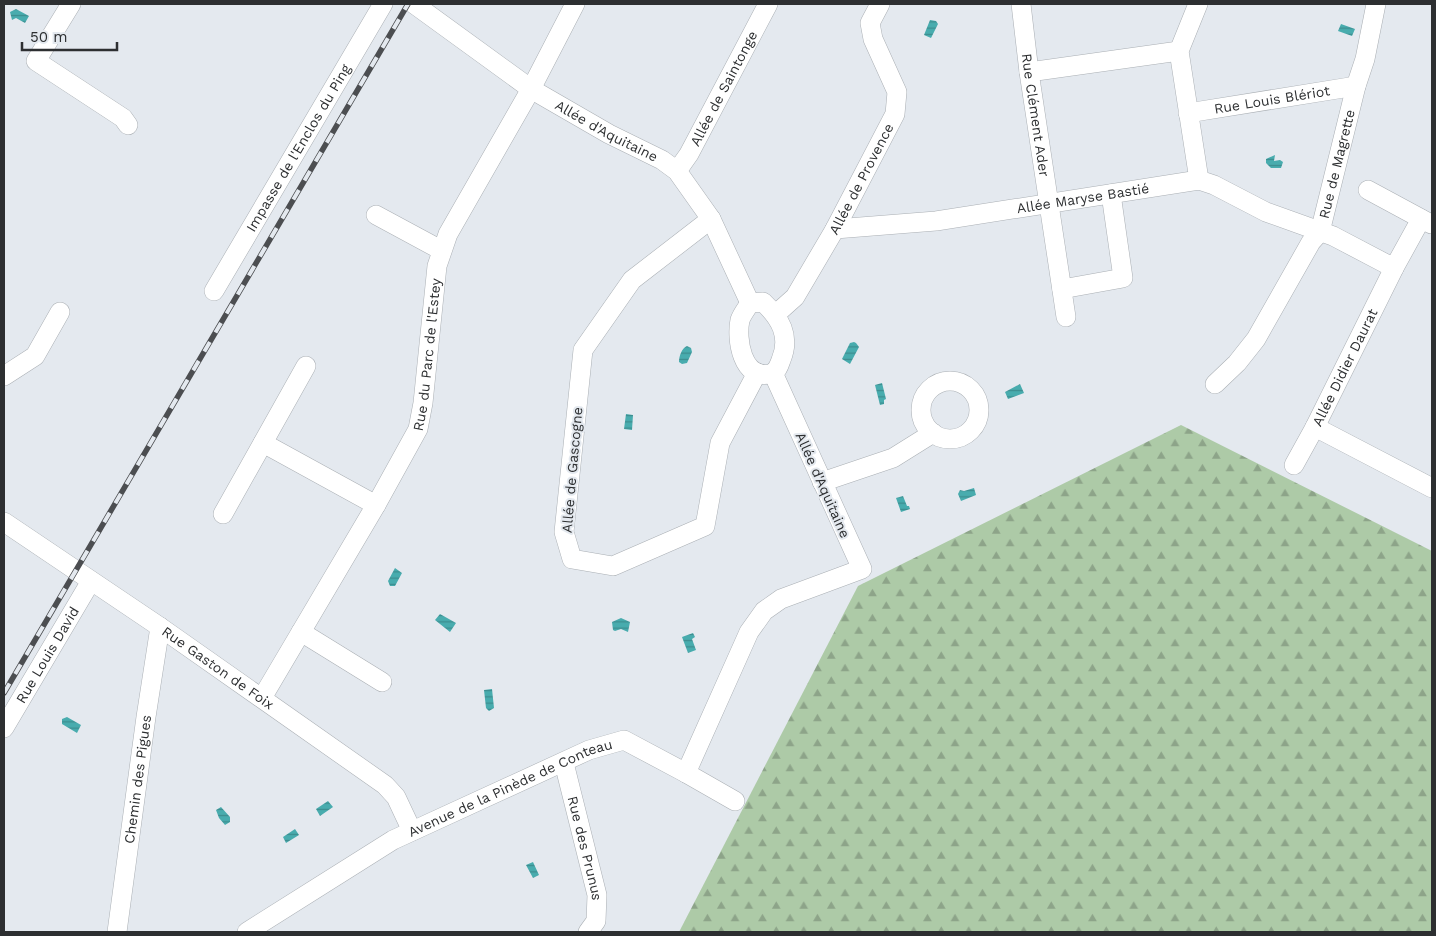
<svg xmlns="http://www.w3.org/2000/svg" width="1436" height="936" viewBox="0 0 1436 936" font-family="'Work Sans',sans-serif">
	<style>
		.forest { fill: url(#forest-firs) }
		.water { fill: url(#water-rules) }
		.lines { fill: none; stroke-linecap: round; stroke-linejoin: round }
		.minor-casing { stroke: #aaafb4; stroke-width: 20 }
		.minor { stroke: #fff; stroke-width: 19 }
		.rail-casing { stroke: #4c4e51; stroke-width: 5.5 }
		.rail { stroke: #e4e9ef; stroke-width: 4; stroke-dasharray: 11; stroke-linecap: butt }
		.labels { text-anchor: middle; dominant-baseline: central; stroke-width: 4; stroke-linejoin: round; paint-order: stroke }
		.street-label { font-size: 14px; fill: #2d2f31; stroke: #e4e9ef }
	</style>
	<defs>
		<pattern id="forest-firs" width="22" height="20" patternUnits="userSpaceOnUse" patternTransform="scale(1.25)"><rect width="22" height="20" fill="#adcaa7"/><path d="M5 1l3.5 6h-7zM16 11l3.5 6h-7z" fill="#8da489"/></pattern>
		<pattern id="water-rules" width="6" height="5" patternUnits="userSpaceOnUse" patternTransform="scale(1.25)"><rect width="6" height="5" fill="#48acae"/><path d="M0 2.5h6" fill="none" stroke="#3c8c8e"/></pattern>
	</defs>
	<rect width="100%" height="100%" fill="#e4e9ef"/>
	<!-- forest -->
	<path class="forest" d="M1181,425L1432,551V932H679L858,586Z"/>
	<!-- water -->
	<path class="water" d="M16,9L29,16L25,23L16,18L12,20L10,12Z
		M930,20L936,21L938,24L931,38L924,35Z
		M1341,24L1355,29L1352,36L1338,31Z
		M1275,155L1274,161L1280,160L1283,162L1281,168H1271L1266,163V159Z
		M854,342L856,343L859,347L850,364L842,359L850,343Z
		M687,346L691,348L692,352L687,363L682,364L679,362C679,356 682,348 687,346Z
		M882,383L886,399L884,400V404L880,405L875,385Z
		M1020,384L1024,393L1008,399L1005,392Z
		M626,414L633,415L632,430L624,429Z
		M974,488L976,495L961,501L958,494L960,490L964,491Z
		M903,496L907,506H909L910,509L901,512L896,498Z
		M395,568L402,573L395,586H390L388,581Z
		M440,614L456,623L450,632L435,620Z
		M621,618L630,622L628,632L621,629L615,631L613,630L612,622Z
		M693,633L695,637L692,639L696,650L688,653L682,637Z
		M492,689L494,708L489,711L486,708L484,690Z
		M67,717L81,725L77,733L62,724V719Z
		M328,801L333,807L320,816L316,809Z
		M221,807L230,817V822L225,825L219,818L216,810Z
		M295,829L299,835L286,843L283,837Z
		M533,862L539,875L533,878L526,865Z"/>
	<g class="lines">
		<defs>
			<g id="minor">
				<path d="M71,4L36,61L123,118L128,125"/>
				<path id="s1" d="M414,4L531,89L609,134L662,160L677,171L711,219L750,303"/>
				<path id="s2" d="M1021,4L1029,72L1066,317"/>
				<path d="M1198,4L1179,51L1199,180"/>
				<path d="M1029,72L1179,51"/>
				<path id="s3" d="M1188,113L1356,86"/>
				<path id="s4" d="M677,171L689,154L768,4"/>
				<path d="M1368,190L1431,224"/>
				<path d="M376,215L441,250"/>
				<path d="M711,219L632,280L583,350L564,532L572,559L613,566L705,526L720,443L757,373"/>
				<path id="s5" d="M835,229L936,221L1199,180L1214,185L1266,212L1333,236L1394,268L1421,219"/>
				<path d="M1062,289L1123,278L1111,194"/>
				<path id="s6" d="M214,291L383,4"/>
				<path d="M763,302C780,318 791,336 781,360C779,366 777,372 770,374C742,380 736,339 740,320C742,314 747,308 750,303Z"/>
				<path id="s7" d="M776,314L795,297L835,229L895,114L897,92L873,39L870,23L880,4"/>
				<path d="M4,376L35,356L60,312"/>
				<circle cx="950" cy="410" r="29"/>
				<path id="s8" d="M1215,384L1237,363L1256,339L1311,242L1320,232L1356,86L1365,59L1376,4"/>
				<path d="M1315,427L1432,488"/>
				<path d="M263,443L376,505"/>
				<path id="s9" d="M1294,465L1315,427L1394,268"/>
				<path d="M822,482L893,458L933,433"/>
				<path d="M223,514L306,366"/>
				<path id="s10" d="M4,522L160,627L385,785L396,797L412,831"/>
				<path d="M301,632L382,682"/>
				<path id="s11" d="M262,698L376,505L418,429L423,403L437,266L448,234L531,89L575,4"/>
				<path id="s12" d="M4,728L91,581"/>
				<path id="s13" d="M564,763L597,895L596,921L588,932"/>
				<path d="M686,773L735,801"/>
				<path id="s14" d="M117,932L146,717L160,627"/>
				<path id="s15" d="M247,932L393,840L589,750L624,740L686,773L749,632L764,611L781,599L862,569L773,373"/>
			</g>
		</defs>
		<!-- minor casing -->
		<use href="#minor" class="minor-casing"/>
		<!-- minor -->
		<use href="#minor" class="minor"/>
		<defs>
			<path id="rail" d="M4,693L408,4"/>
		</defs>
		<!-- rail casing -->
		<use href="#rail" class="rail-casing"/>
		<!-- rail -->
		<use href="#rail" class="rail"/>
	</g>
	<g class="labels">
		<!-- street labels -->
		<g class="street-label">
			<text stroke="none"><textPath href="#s4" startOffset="95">Allée de Saintonge</textPath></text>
			<text stroke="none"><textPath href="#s3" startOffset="85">Rue Louis Blériot</textPath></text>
			<text stroke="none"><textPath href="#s2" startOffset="112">Rue Clément Ader</textPath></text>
			<text stroke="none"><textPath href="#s1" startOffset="231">Allée d'Aquitaine</textPath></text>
			<text stroke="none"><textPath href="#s6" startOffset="166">Impasse de l'Enclos du Ping</textPath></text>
			<text stroke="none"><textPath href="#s8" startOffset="256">Rue de Magrette</textPath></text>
			<text stroke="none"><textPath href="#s7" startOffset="161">Allée de Provence</textPath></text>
			<text stroke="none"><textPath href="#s5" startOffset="250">Allée Maryse Bastié</textPath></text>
			<text stroke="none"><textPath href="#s11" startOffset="386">Rue du Parc de l'Estey</textPath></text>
			<text stroke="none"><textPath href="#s9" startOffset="110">Allée Didier Daurat</textPath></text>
			<text transform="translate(572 470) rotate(-85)">Allée de Gascogne</text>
			<text transform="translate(823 485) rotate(66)">Allée d'Aquitaine</text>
			<text stroke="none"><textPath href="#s12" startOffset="85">Rue Louis David</textPath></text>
			<text stroke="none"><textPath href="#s10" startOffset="259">Rue Gaston de Foix</textPath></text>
			<text stroke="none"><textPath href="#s14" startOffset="154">Chemin des Pigues</textPath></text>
			<text stroke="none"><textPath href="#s15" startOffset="301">Avenue de la Pinède de Conteau</textPath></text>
			<text stroke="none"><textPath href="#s13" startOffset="88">Rue des Prunus</textPath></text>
		</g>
	</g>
	<!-- border -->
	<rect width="1436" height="936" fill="none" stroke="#2d2f31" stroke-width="10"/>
	<!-- scale -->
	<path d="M22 42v8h95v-8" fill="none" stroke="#2d2f31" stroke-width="2.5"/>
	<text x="30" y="42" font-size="15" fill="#2d2f31" stroke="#e4e9ef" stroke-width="4" paint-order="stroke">50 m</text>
</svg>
